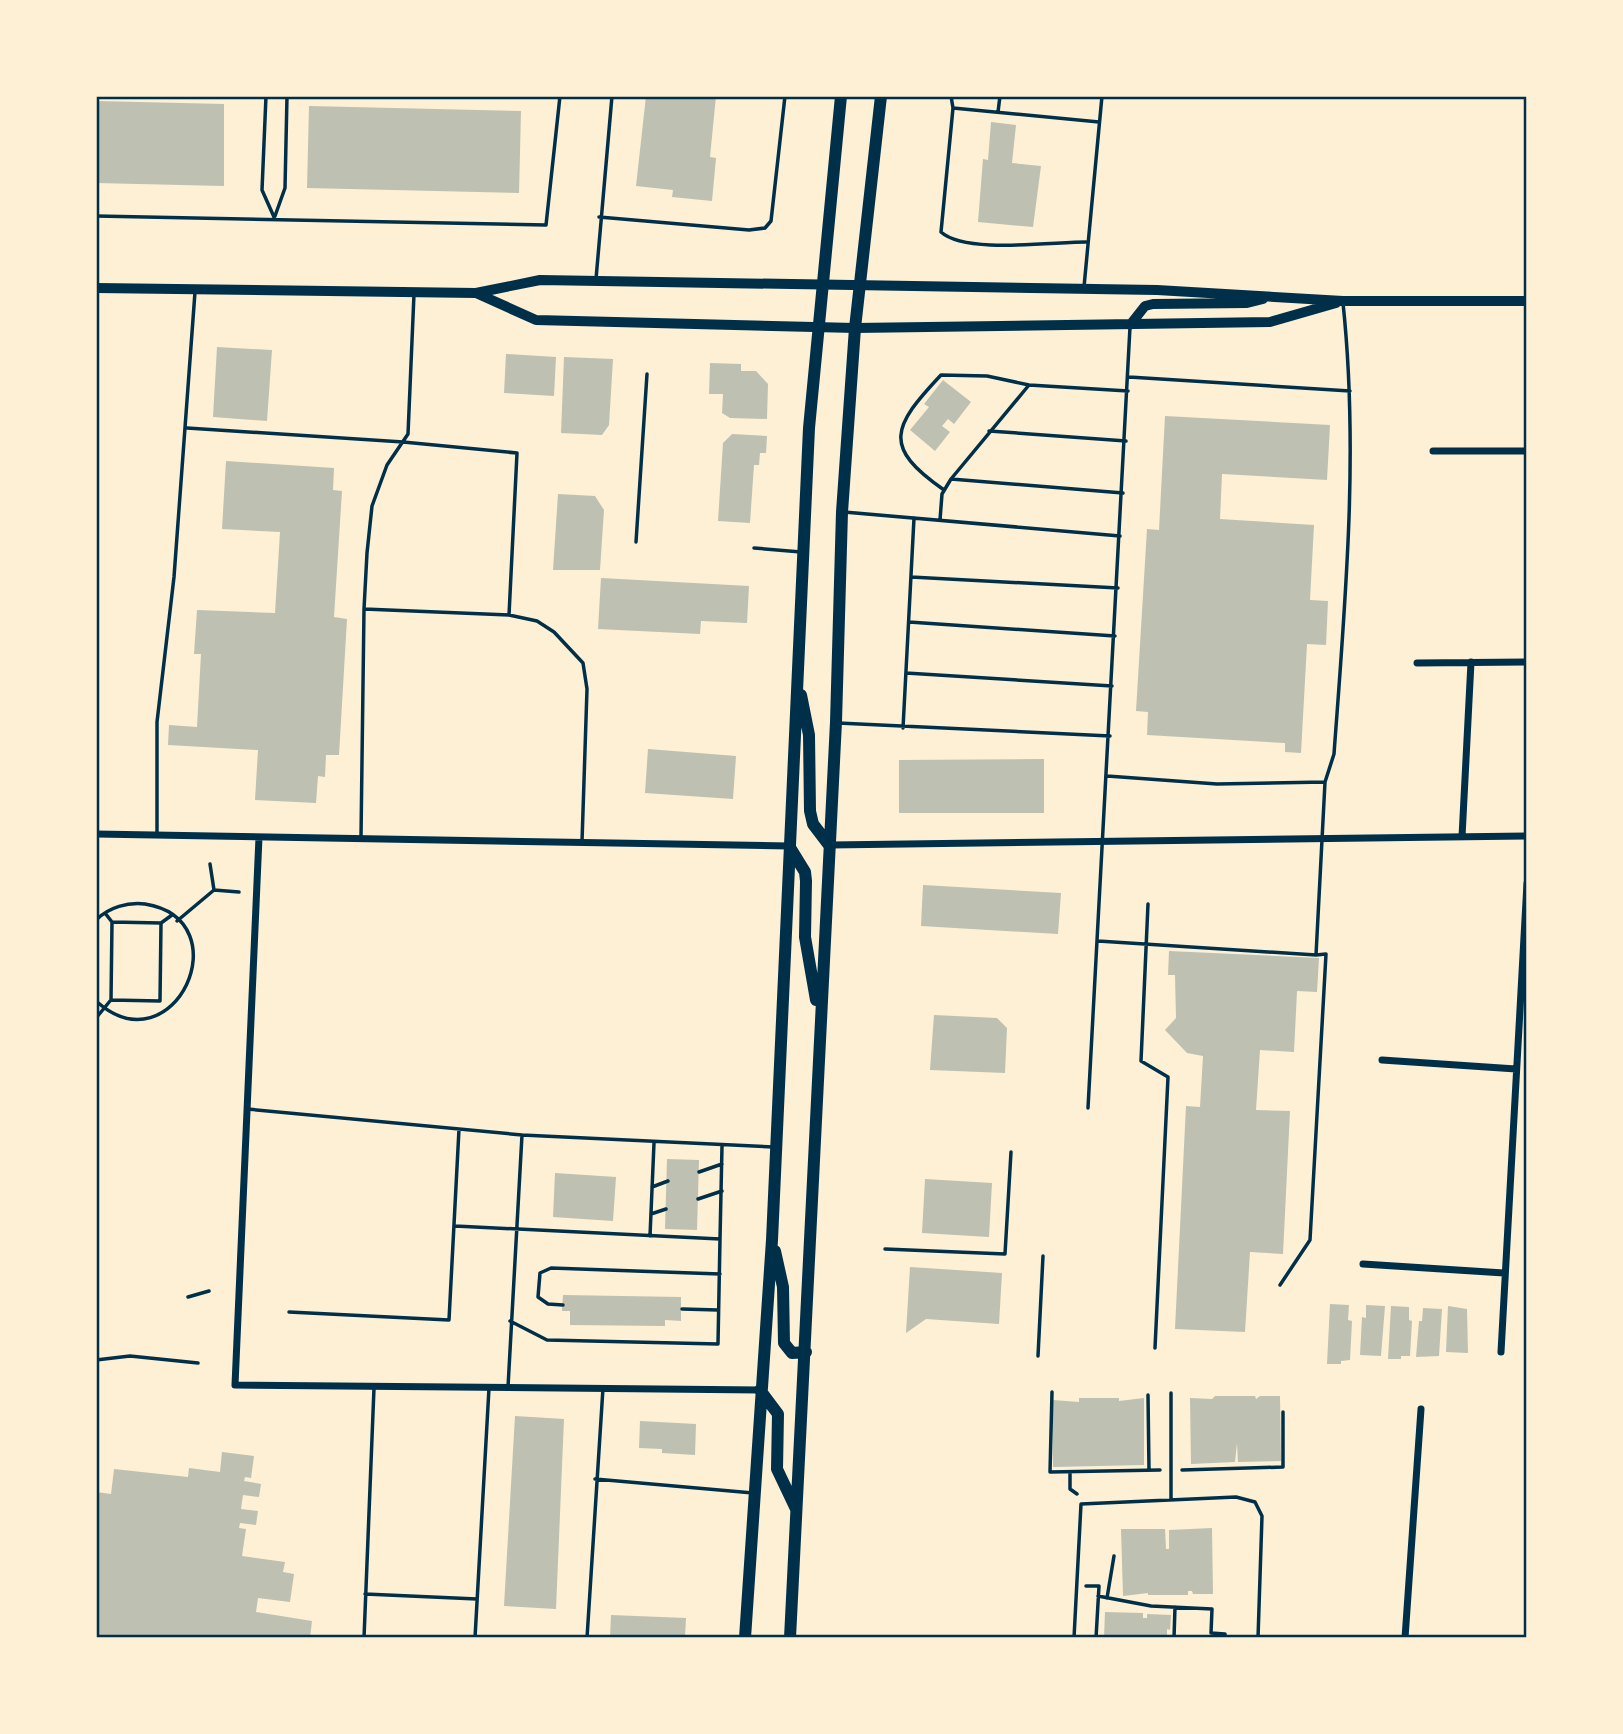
<svg xmlns="http://www.w3.org/2000/svg" width="1623" height="1734" viewBox="0 0 1623 1734" font-family="'Zilla Slab',serif">
	<style>
		.building { fill: #bec0b2 }
		.lines { fill: none; stroke-linecap: round; stroke-linejoin: round }
		.path { stroke: #003049; stroke-width: 3.5 }
		.service { stroke: #003049; stroke-width: 3.5 }
		.minor { stroke: #003049; stroke-width: 7 }
		.secondary { stroke: #003049; stroke-width: 10 }
		.primary { stroke: #003049; stroke-width: 12 }
		.neatline { fill: none; stroke: #003049; stroke-width: 2.5 }
	</style>
	<rect width="100%" height="100%" fill="#fdf0d5"/>
	<!-- building -->
	<path class="building" d="M646,96H716L710,157L716,158L712,201L672,197L673,190L636,186Z
		M96,101L224,104V186L96,183Z
		M309,106L521,111L519,193L307,188Z
		M991,122L1016,125L1012,163L1041,166L1033,227L978,222L983,159L988,160Z
		M217,347L272,350L267,421L213,417Z
		M506,354L556,357L554,396L504,393Z
		M564,357L613,359L609,425L602,435L561,433Z
		M710,363L741,364V371H756L768,384L767,419L730,418L722,413L723,394H709Z
		M943,380L971,402L954,424L948,419L942,426L950,432L935,451L910,430L929,407L924,404Z
		M1165,416L1330,425L1327,480L1222,474L1220,519L1314,525L1310,600L1328,601L1326,645L1307,644L1301,753L1285,752V743L1147,735L1148,712L1136,711L1147,529L1159,530Z
		M732,434L767,436L766,453H760L759,465H754L750,523L718,521L723,443Z
		M226,461L334,468L333,490L342,491L334,617L347,619L339,755H326L325,777L318,776L316,803L255,800L258,750L168,745L169,725L197,727L201,654H194L197,610L275,613L280,532L222,529Z
		M558,494L595,496L604,510L600,570H553Z
		M601,578L749,586L747,623L701,621L700,634L598,629Z
		M648,749L736,756L733,799L645,793Z
		M1044,759V813H899V760Z
		M923,885L1061,893L1058,934L921,926Z
		M1169,951L1319,958L1317,992L1297,991L1294,1052L1260,1050L1256,1110L1290,1111L1283,1254L1250,1252L1245,1332L1175,1329L1186,1106L1200,1107L1203,1056L1187,1053L1165,1030L1176,1018L1175,975H1168Z
		M934,1015L997,1018L1007,1028L1005,1073L930,1070Z
		M667,1159L699,1160L697,1230L665,1229Z
		M555,1173L616,1177L613,1221L553,1217Z
		M925,1179L992,1183L989,1237L922,1233Z
		M910,1267L1002,1273L999,1324L926,1319L906,1333Z
		M563,1295L681,1297V1321L665,1320V1326L570,1325V1311H562Z
		M1330,1304L1349,1305L1348,1320L1352,1321L1350,1360L1341,1361V1364H1327Z
		M1366,1305L1385,1306L1381,1356L1360,1355L1362,1317L1366,1318Z
		M1391,1306L1409,1307V1320L1412,1321L1410,1356H1401V1359H1388Z
		M1448,1306L1467,1309L1468,1353L1446,1352Z
		M1423,1308L1442,1309L1439,1356L1416,1357L1419,1321H1422Z
		M1215,1396H1255L1256,1399L1260,1396H1280L1281,1461L1238,1462L1237,1443L1235,1462L1191,1464L1190,1398L1212,1399Z
		M1079,1398H1119V1401L1144,1398V1465L1053,1467V1400L1079,1402Z
		M515,1416L564,1419L556,1609L504,1606Z
		M640,1421L696,1424L695,1455L662,1453V1449L639,1448Z
		M222,1452L254,1456L251,1478L245,1477L244,1481L261,1484L259,1497L243,1495L241,1509L258,1511L256,1525L240,1523L239,1528L246,1529L242,1556L285,1562L283,1572L294,1574L290,1602L258,1598L256,1612L312,1621L310,1638H96V1492L111,1494L114,1469L188,1477L189,1468L220,1472Z
		M1212,1528L1213,1594H1193L1192,1591H1188V1595H1148V1593L1123,1596L1121,1529H1165L1166,1549H1169V1530Z
		M1105,1612L1143,1613V1618H1147V1614L1171,1615L1170,1630L1167,1629V1638H1104Z
		M611,1615L686,1618L685,1638H610Z"/>
	<g class="lines">
		<!-- path -->
		<path class="path" d="M210,864L214,890
			M105,913L112,922L111,1000L160,1001L161,923L112,922
			M96,920C109,907 128,902 145,904C243,920 174,1071 96,1001
			M177,921L214,890L239,892
			M161,923L172,915
			M96,1018L110,1001
			M188,1297L209,1291
			M96,1360L130,1356L198,1363
			M1052,1392L1050,1472L1160,1470
			M1148,1395L1149,1470
			M1182,1470L1283,1467V1412
			M1070,1472V1489L1077,1494
			M1086,1586H1099L1096,1638
			M1098,1596L1151,1606L1212,1609L1211,1633L1225,1634V1638
			M1107,1598L1114,1556
			M1174,1638L1175,1607"/>
		<!-- service -->
		<path class="service" d="M266,96L262,190L274,217
			M951,96L953,108L941,232C965,254 1052,242 1086,242
			M953,108L1099,122
			M998,112L1000,96
			M96,216L546,225L560,96
			M275,216L285,188L287,96
			M599,217L749,230L765,228L771,221L785,96
			M596,279L612,96
			M1084,287L1102,96
			M1129,377L1350,391
			M187,428L403,442L517,453L509,615
			M989,431L1126,441
			M951,479L1123,493
			M944,490C882,447 892,427 941,375L987,376L1029,385L1128,391
			M844,512L1120,536
			M940,520L942,494L951,479L1029,385
			M636,542L647,374
			M754,548L801,552
			M911,577L1118,588
			M364,609L509,615L537,621L554,632L583,663L587,689L582,842
			M909,622L1115,636
			M906,673L1112,686
			M838,723L1110,736
			M903,728L914,518
			M1107,776L1217,784L1325,782
			M157,835V722L174,577L195,292
			M361,837L364,609L367,553L372,506L387,465L408,434L414,294
			M1148,904L1141,1061L1168,1077L1155,1348
			M1098,941L1316,955L1325,782L1334,754C1345,604 1359,453 1343,303
			M1088,1108L1130,327
			M247,1109L522,1135
			M699,1172L722,1164
			M652,1187L668,1181
			M698,1199L722,1191
			M651,1214L666,1209
			M455,1226L720,1239L718,1344L547,1340L510,1321
			M650,1236L654,1143
			M720,1239L722,1146
			M885,1249L1005,1254L1011,1152
			M1280,1285L1310,1240L1326,954L1316,955
			M563,1305L548,1304L538,1297L540,1273L551,1268L720,1274
			M682,1309L718,1310
			M289,1312L449,1320L459,1129
			M1038,1356L1043,1256
			M508,1387L522,1135L773,1147
			M595,1479L753,1493
			M1171,1500V1393
			M365,1594L477,1599
			M364,1638L374,1388
			M475,1638L489,1388
			M587,1638L603,1388
			M1074,1638L1081,1504L1236,1497L1255,1502L1262,1516L1258,1638"/>
		<!-- minor -->
		<path class="minor" d="M1433,451H1527
			M1417,663L1527,662
			M96,834L789,846
			M259,837L235,1385L760,1390
			M1462,837L1471,662
			M830,845L1527,836
			M1382,1060L1516,1069
			M1363,1264L1504,1273
			M1501,1352L1527,883
			M1405,1638L1421,1409"/>
		<!-- secondary -->
		<path class="secondary" d="M96,288L476,293L540,280L1157,290L1343,301H1527
			M476,293L536,320L855,328L1270,322L1336,303
			M1130,325L1145,306L1153,304L1247,303L1263,299"/>
		<!-- primary -->
		<path class="primary" d="M801,695L809,735L810,811L813,824L829,845
			M789,846L805,872L806,881L805,937L816,1000
			M775,1251L783,1287L784,1343L792,1353L806,1352
			M760,1390L778,1414L777,1469L796,1509
			M745,1638L772,1240L809,428L841,96
			M790,1638L836,722L842,512L855,328L881,96"/>
	</g>
	<!-- border -->
	<rect width="1623" height="1734" fill="none" stroke="#fdf0d5" stroke-width="196"/>
	<rect x="98" y="98" width="1427" height="1538" class="neatline"/>
</svg>
